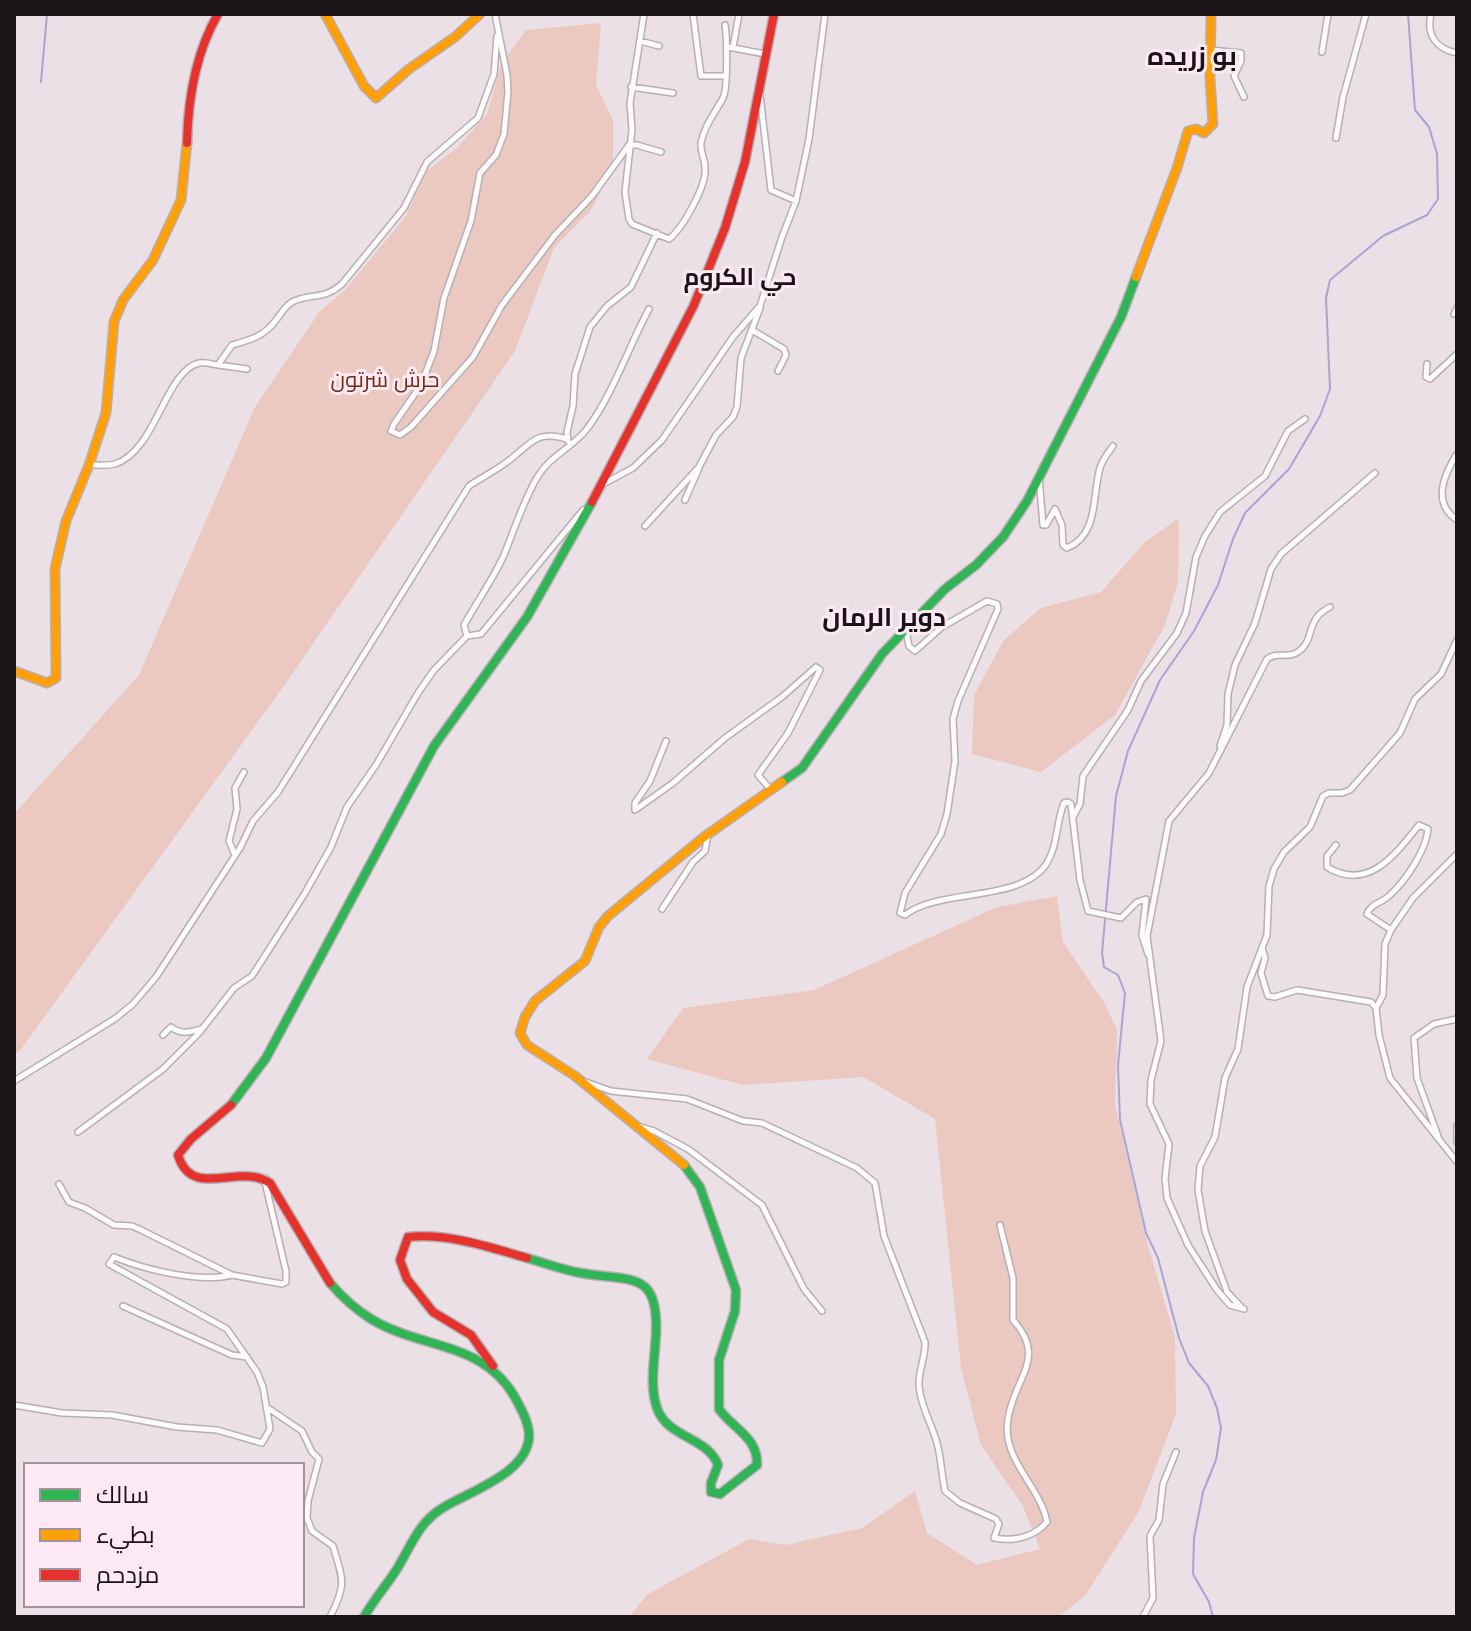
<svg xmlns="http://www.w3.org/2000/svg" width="1471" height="1631" viewBox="0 0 1471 1631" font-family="'Noto Sans',Cairo,sans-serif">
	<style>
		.green { fill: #ebc9c1 }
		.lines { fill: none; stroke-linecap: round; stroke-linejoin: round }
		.stream { stroke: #a8a4d6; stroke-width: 2 }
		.street-casing { stroke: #b7afb3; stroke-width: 8 }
		.fast-casing { stroke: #b7afb3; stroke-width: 11 }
		.slow-casing { stroke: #b7afb3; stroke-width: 11 }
		.jam-casing { stroke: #b7afb3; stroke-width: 11 }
		.street { stroke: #fcfafb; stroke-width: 5 }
		.fast { stroke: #30b455; stroke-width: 8 }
		.slow { stroke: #ff9f0a; stroke-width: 8 }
		.jam { stroke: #e5322d; stroke-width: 8 }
		.labels { text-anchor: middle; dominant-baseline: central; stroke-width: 6; stroke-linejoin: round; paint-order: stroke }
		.park-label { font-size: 22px; fill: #722d12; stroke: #fce9f4 }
		.neighbourhood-label { font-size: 24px; font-weight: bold; fill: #1a1317; stroke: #fce9f4 }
		.quarter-label { font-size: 26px; font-weight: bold; fill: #1a1317; stroke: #fce9f4 }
	</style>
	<rect width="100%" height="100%" fill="#ebe0e6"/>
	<!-- green -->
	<path class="green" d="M601,23L596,85L613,120V168L591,210L554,248L515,351L281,690L19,1052L14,1053V814L139,675L255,407L320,311L345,290L406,216L426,171L457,148L487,114L501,64L526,30Z
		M1179,518L1178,582L1165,625L1115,715L1041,772L972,754L974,695L1004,640L1041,608L1101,592L1144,543Z
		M1057,896L1063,942L1105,1004L1117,1030L1115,1104L1146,1239L1175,1337L1176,1414L1139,1511L1085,1596L1058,1617H629L648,1594L749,1539L785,1545L862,1528L915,1491L927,1533L977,1565L1040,1549L1023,1506L981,1445L961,1368L935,1119L863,1077L743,1085L647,1059L683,1008L814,990L997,907Z"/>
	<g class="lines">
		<!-- stream -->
		<path class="stream" d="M41,82L47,14
			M1213,1617L1209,1602L1193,1574L1194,1538L1203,1492L1216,1460L1221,1428L1217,1408L1208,1386L1189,1363L1179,1338L1158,1258L1146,1233L1120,1120L1118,1065L1125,993L1118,975L1104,967L1102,953L1116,796L1128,751L1160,680L1194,631L1218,585L1233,539L1245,513L1289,469L1320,416L1330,389L1326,298L1330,280L1383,236L1427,215L1438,199L1437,154L1429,127L1415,110L1408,14"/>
		<defs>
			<path id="street" d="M495,14L507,75L508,92L504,134L496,155L480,173L471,221L444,298L434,351L421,385L394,424L391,431L400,435L411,427L473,357L502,305L555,235L592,196L629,145
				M644,14L630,103L632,130L625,192L629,219L632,224L669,239C683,228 707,185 705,168C705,159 700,152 701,143C704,126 715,113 723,98C728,89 727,36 725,25
				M693,14L701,76H724
				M1431,14C1426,35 1436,49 1457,53
				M640,41L659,46
				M728,47L765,54
				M733,47L739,14
				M1211,50L1241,53V61L1234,76L1244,97
				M1322,52L1328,14
				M631,87L673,93
				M760,95L771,190L796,201
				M1336,138L1343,97L1366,14
				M629,145H637L661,152
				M1454,314L1457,308
				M752,330L784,349L786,355L778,371
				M1427,364L1426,377L1430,379L1457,354
				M218,365L247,369
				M568,441L567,432L573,406L575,374L590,327L607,306L631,287L657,233
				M1457,454C1443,476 1432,503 1457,520
				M89,465C97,465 108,466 115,464C156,451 165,371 199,363C205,362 212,364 218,365L232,345C250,340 265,336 276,320C282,313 285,305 294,301C313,293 324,300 342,284L404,208L427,162L478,118L494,74L497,36
				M1039,477L1043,525H1046L1055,509L1062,525L1063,545L1067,548C1099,535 1092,496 1100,468C1102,460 1108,453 1113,446
				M605,483L633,468L662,440L733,337L760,306L782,237L796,201L809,139L825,14
				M685,500L699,468
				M645,526L699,467L716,435L733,417L737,407L741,358L760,308
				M910,627L907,636L909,646L915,651L942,627L987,601L997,604L998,609L958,701L953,719L955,761L947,814L941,834L905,893L900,913L905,915C938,888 1022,903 1047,863C1058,845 1056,822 1064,803L1068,802L1071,804L1080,880L1088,911L1121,918L1137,902L1146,899L1142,935L1148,954
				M467,636L481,634L583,510
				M666,741L650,781L635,803V810L673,783L725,738L782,697L816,667L820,670L788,733L758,775L771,790
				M1220,746L1227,725L1228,694L1235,665L1255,623L1271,569L1281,554L1375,473
				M1073,817L1080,804L1083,776L1128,710L1141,681L1177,633L1186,613L1196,557L1205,536L1220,512L1265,476L1288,431L1305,419
				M1336,845L1327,856V867C1368,892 1395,855 1419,825L1428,829C1426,851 1406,880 1390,895C1381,904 1371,903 1367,914L1391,930
				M235,855L229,841L237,809L235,788L244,772
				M662,909L693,862L705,851L708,834
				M1262,948L1265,958L1261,973L1268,996L1275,997L1297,990L1371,1002L1376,1008L1379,1035L1390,1078L1457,1162
				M1376,1008L1383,995L1385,944L1391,930L1413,898L1457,854
				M163,1035L171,1027C181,1035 190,1032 201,1029
				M14,1081L116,1018L133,1004L156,977L240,848L253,821L278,792L469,486C482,477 499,469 512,458C532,442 538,430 567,439
				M583,1081L611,1091L687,1099L743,1121L762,1123L857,1168L875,1183L884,1236L925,1342C926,1357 918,1370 919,1386C921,1409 933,1425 938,1447C941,1461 942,1476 945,1491L960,1503L996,1519L999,1524L994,1538C1014,1542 1034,1537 1047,1522C1040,1485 1001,1460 1008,1419C1014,1377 1048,1359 1013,1320V1278L1000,1225
				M638,1126L654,1131L688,1149L762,1205L804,1289L822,1311
				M1457,1126V1142
				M78,1132L163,1069L199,1033L234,988L252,976L305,893L331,847L347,807L376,765L418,693L434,670L467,636L464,625C477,602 493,579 504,555C515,528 523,501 538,476C550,456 573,447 587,429C612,396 629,346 649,309
				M1439,1139L1417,1078L1414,1038L1434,1024L1457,1019
				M59,1184L69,1202L85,1208L114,1225L132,1226L139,1229L232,1275L282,1284L286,1282V1271L264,1178
				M123,1306L232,1355L247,1357
				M1241,1307L1227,1292L1205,1231L1198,1190L1200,1166L1215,1137L1225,1078L1238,1049L1247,987L1267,935L1269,886L1274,869L1284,852L1310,827L1323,796L1329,793H1342L1350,790L1400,733L1415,699L1441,674L1457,640
				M1244,1309L1230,1305L1217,1290L1188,1245L1167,1198L1165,1179L1169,1144L1150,1104L1151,1080L1161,1041L1147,936L1169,821L1209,773L1267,659C1278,651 1288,659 1298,652C1316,640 1304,620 1330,607
				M14,1405L62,1413L112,1415L177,1427L217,1430L262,1443L270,1429L263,1387L257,1372L227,1329L109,1264L114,1257C146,1270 199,1283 232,1275
				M268,1408L302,1431L312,1452L319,1459L308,1501L307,1518L312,1531L333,1546C343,1580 347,1584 330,1617
				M1143,1617L1153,1598L1150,1536L1159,1520L1163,1484L1176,1452"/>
			<path id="fast" d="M782,782L802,768L882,654L945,589L976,565L1003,537L1027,501L1121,317L1136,277
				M231,1105L266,1058L434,746L527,617L592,502
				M527,1258C545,1263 563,1270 581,1273C630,1282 659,1269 656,1334C655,1358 649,1385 657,1408C667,1438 708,1437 718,1465L711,1483V1492L720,1494L757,1465C758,1437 733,1429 719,1409V1360L735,1311L736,1290L700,1187L684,1165
				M330,1283C342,1297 355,1309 371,1319C424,1351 488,1340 519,1405C524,1414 528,1423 529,1433C531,1473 469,1491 441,1509C417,1524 410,1549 395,1572C385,1587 373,1601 364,1617"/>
			<path id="slow" d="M325,14L364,86L376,98L409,69L455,37L480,14
				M1136,277L1177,168L1188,131L1196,129L1204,133L1213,124L1210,78L1211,14
				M14,671L47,683L56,678L55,569L66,521L89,465L106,413L114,322L123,300L153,260L181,200L187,143
				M684,1165L575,1076L527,1045L520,1033L525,1017L535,1001L585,961L599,927L608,916L704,837L782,782"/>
			<path id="jam" d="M187,143C188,99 196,52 218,14
				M592,502L694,305L725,228L745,162L774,14
				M231,1105L191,1139L178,1155C192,1201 239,1162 270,1183L330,1283
				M493,1366L471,1335L433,1312L407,1279L400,1260L408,1237C448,1233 489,1247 527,1258"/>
		</defs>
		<!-- street casing -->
		<use href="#street" class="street-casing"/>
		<!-- fast casing -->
		<use href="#fast" class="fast-casing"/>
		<!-- slow casing -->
		<use href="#slow" class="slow-casing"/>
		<!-- jam casing -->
		<use href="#jam" class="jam-casing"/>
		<!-- street -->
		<use href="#street" class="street"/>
		<!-- fast -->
		<use href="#fast" class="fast"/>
		<!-- slow -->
		<use href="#slow" class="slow"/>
		<!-- jam -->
		<use href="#jam" class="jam"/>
	</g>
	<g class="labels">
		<!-- park labels -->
		<g class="park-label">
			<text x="385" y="378">حرش شرتون</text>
		</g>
		<!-- neighbourhood labels -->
		<g class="neighbourhood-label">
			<text x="740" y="275">حي الكروم</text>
		</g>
		<!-- quarter labels -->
		<g class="quarter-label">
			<text x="1192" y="55">بو زريده</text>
			<text x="884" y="616">دوير الرمان</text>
		</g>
	</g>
	<!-- border -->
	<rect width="1471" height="1631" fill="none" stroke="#1a1317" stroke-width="32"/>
	<!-- legend -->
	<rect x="24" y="1463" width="280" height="144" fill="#fce9f4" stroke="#a2939c" stroke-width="2"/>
	<rect x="40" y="1489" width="40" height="12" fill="#30b455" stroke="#a2939c" stroke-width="2"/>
	<text x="96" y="1503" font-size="24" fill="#1a1317">سالك</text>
	<rect x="40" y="1529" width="40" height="12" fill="#ff9f0a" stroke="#a2939c" stroke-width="2"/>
	<text x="96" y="1543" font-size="24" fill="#1a1317">بطيء</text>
	<rect x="40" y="1569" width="40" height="12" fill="#e5322d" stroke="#a2939c" stroke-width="2"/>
	<text x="96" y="1583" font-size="24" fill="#1a1317">مزدحم</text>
</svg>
